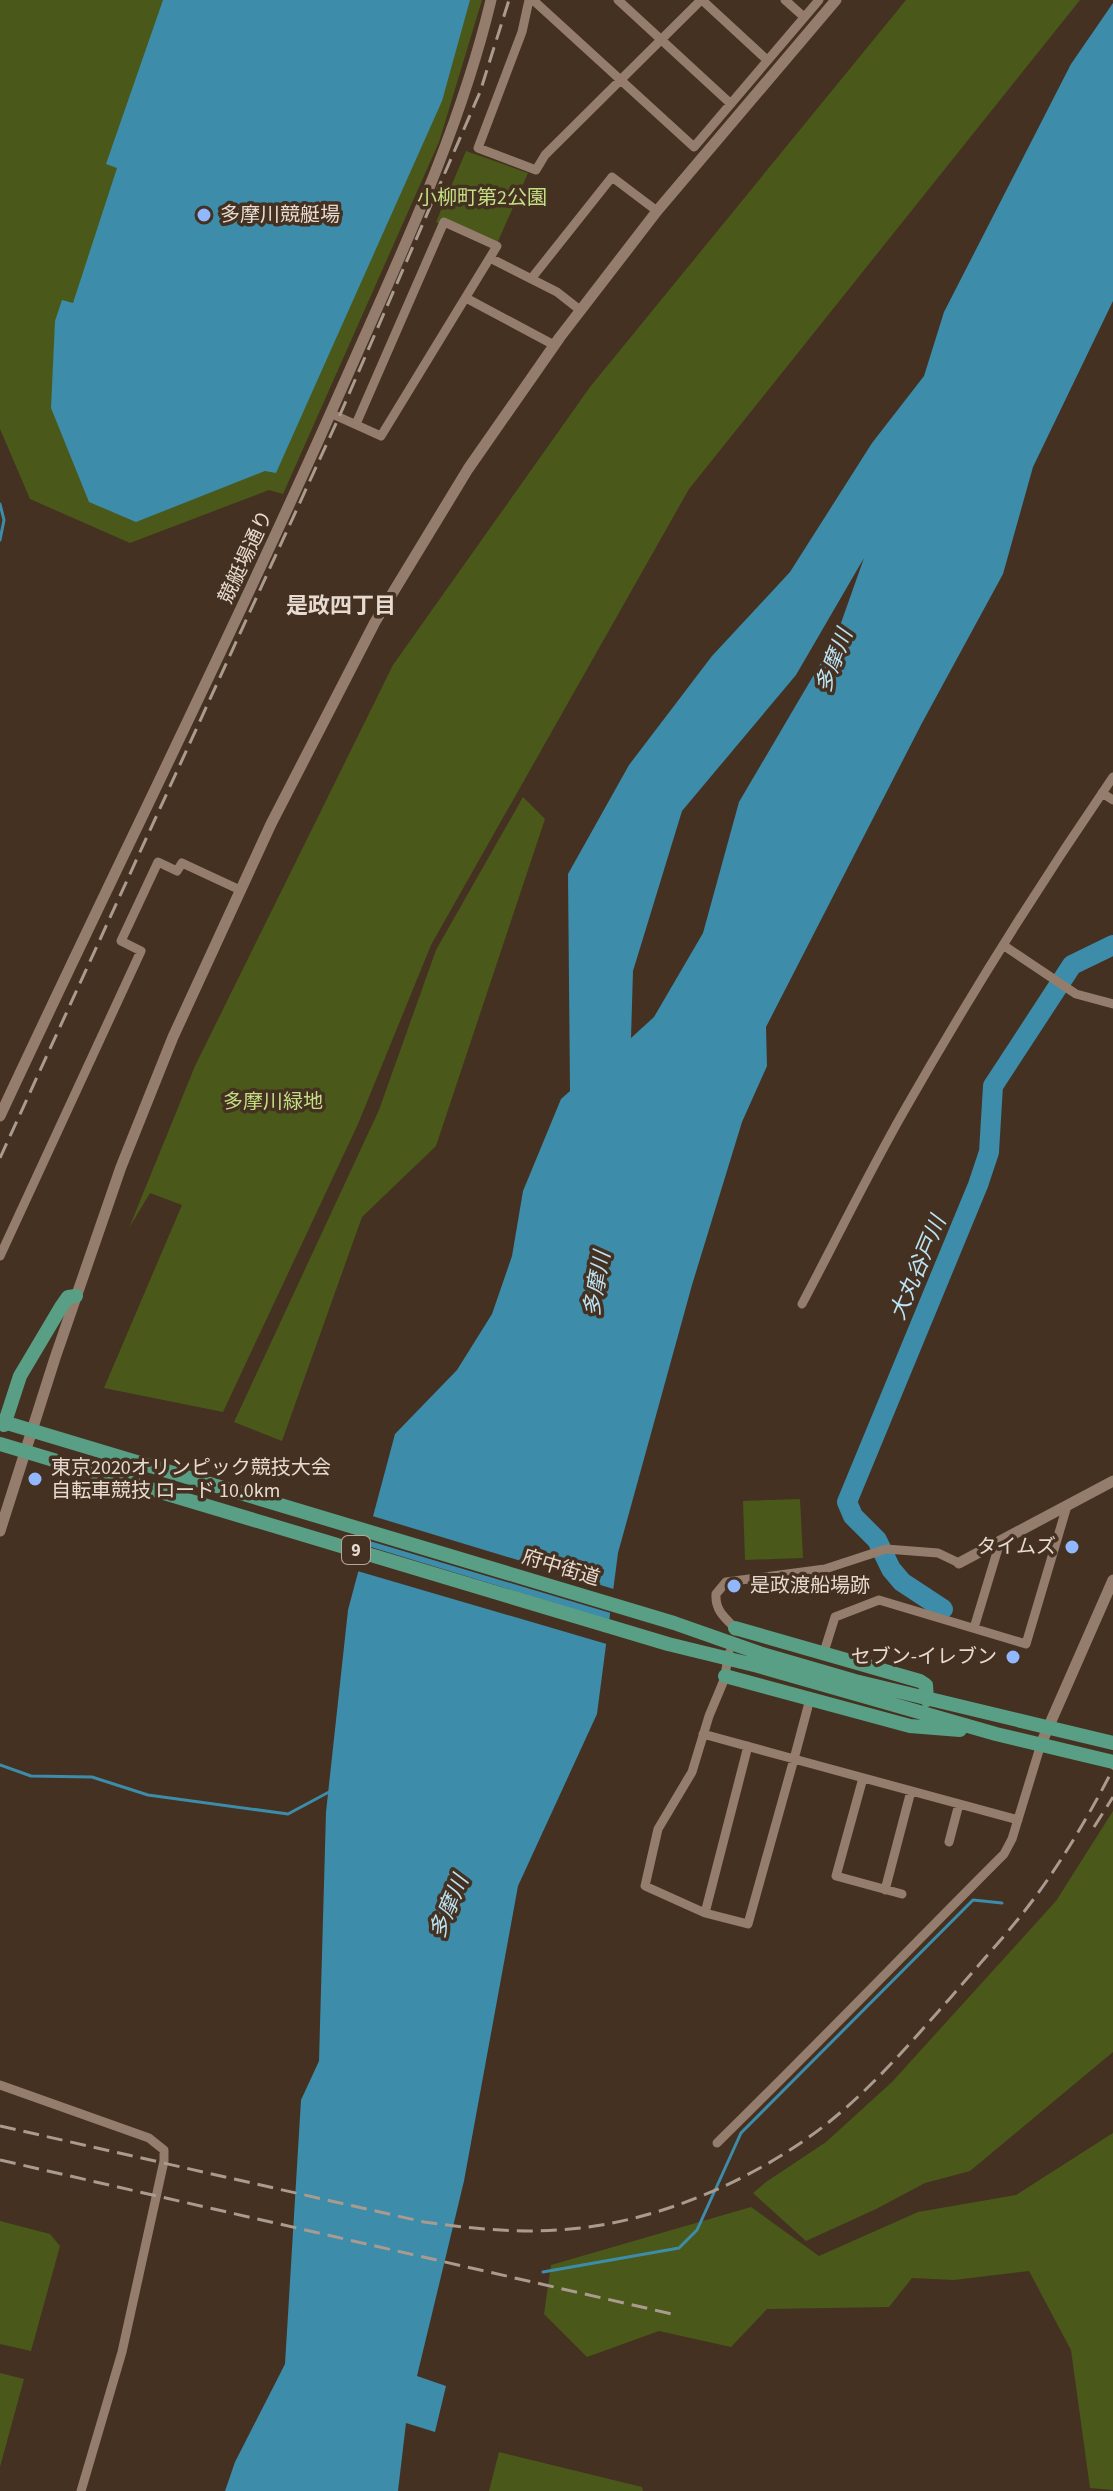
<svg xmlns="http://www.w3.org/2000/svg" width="1113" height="2491" viewBox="0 0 1113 2491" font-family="'Source Sans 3','Noto Sans JP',sans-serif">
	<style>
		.green { fill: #4a591a }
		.water { fill: #3c8caa; fill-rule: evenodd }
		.pier { fill: #443121 }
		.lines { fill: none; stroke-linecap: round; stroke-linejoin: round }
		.stream { stroke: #3c8caa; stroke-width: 3 }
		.river { stroke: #3c8caa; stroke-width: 20 }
		.minor { stroke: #947d6c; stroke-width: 9 }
		.tertiary { stroke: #947d6c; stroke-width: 11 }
		.primary { stroke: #599f85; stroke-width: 14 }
		.rail { stroke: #ab9b8f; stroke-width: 3; stroke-dasharray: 16 8; stroke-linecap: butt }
		.poi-dot { fill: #91b8fd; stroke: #443121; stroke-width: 3 }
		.labels { text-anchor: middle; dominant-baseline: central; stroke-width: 7; stroke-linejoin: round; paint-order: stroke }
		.shield { fill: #443121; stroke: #b6a79c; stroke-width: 2 }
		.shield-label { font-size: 18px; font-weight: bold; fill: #e7dad0 }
		.park-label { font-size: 20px; fill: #c4de83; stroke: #443121 }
		.poi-label { font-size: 20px; fill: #e7dad0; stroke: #443121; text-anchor: start }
		.street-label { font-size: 20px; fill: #e7dad0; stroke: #443121 }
		.neighbourhood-label { font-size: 22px; font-weight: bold; fill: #e7dad0; stroke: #443121 }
		.water-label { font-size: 22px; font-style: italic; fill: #bce4f5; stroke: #443121 }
	</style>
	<rect width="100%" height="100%" fill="#443121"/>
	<!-- green -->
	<path class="green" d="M0,0H482L439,142L283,494L269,490L130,543L30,499L0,429Z
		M906,0H1080L689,489L431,945L358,1124L223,1412L104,1388L182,1205L150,1193L129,1228L195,1066L393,665L590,387Z
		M466,151L528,173L496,246L436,222Z
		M523,797L545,819L436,1146L362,1217L282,1441L234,1422L379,1110L436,950Z
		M800,1499L803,1558L745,1560L743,1501Z
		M1113,1811V2052L970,2171L925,2183L876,2209L806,2241L753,2193L766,2182L826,2142L892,2082L1056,1901Z
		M1113,2133V2490L1090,2488L1071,2350L1029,2271L954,2280L912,2278L889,2307L767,2309L731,2347L659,2331L587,2357L544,2314L551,2265L751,2207L819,2256L918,2212L1016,2195Z
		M0,2221L50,2234L60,2246L31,2351L0,2344Z
		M0,2373L24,2379L0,2467Z
		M499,2452L642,2487L643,2491H489Z"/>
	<!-- water -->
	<path class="water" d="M163,0H470L442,101L276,473L265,471L136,522L89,502L51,408L55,321L62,300L73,303L117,168L106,164Z
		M1113,3V301L1033,467L1003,574L922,723L766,1027L767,1066L742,1122L692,1285L618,1553L597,1714L518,1886L464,2181L417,2376L446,2386L435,2432L406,2423L398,2491H225L235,2462L285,2364L301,2100L319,2061L326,1812L348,1610L395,1434L457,1370L492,1314L512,1256L523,1191L561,1099L570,1091L568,874L629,765L712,656L790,572L872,443L924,376L944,312L1071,64ZM864,558L836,637L739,802L703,933L654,1017L631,1038L633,971L682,811L796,675Z"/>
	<!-- pier -->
	<path class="pier" d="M369,1515L617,1590L614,1614L363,1539Z
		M361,1544L613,1621L610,1645L354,1570Z"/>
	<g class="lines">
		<!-- stream -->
		<path class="stream" d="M0,504L4,520L0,540
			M0,1765L31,1776L92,1777L148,1795L288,1814L329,1792
			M543,2272L679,2248L697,2230L741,2133L973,1900L1002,1903"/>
		<!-- river -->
		<path class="river" d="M943,1609L902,1582L891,1569L877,1540L853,1516L847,1502L978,1185L989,1152L993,1086L1072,965L1113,945"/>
		<!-- minor -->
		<path class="minor" d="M529,0L522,32L478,148L536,170L545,155L701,0
			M533,0L694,147L819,0
			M618,0L731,104
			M702,0L767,60
			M785,0L804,17
			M490,258L557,292L580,310
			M531,279L612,177L657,211
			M466,298L554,345
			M330,413L381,436L497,246L444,222L356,424
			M1102,793L1113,800
			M1003,945L1076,994L1113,1004
			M0,1256L141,951L121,941L158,862L177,871L182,863L238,889
			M802,1304C836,1240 868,1174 904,1111C969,997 1039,885 1113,777
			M974,1628L1000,1542
			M735,1631V1628C724,1617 715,1610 716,1594L726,1582L825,1569L886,1549L938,1553L959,1563
			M729,1653L724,1680L709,1716L692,1772L658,1829L645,1886L705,1913L748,1924L794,1759L1018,1820
			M823,1655L835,1617L879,1600L1026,1644L1067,1506
			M703,1734L794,1759L810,1699
			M863,1778L836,1876L902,1894
			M949,1842L959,1804
			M885,1890L911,1791
			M705,1913L748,1746
			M0,2085L149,2138L164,2150V2161L122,2352L81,2491
			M717,2143C814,2048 908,1950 1004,1854L1012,1839L1041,1744"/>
		<!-- tertiary -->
		<path class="tertiary" d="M0,1116C114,871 235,630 344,383C399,258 459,134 491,0
			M0,1531L55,1358L121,1167L173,1037L271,824L375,622L468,469L560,337L657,211L836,0
			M959,1563L1113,1481
			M1041,1744L1113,1580"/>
		<!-- primary -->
		<path class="primary" d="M0,1421L674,1623L762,1654L855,1681L1113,1743
			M4,1425L20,1376L61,1307L68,1297L76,1296
			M0,1444L668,1644L758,1666L996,1734L1113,1762
			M735,1628L920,1681L926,1685L927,1700
			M725,1676L910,1726L960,1730"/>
		<!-- rail -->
		<path class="rail" d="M0,1158L339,417L480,92L509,0
			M1094,1827L1113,1797
			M0,2126L424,2222C468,2228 512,2233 557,2230C652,2225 755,2181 829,2122C875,2085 913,2040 952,1996C974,1970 998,1944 1019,1918C1056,1872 1086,1821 1113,1769
			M0,2160L672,2314"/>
	</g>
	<!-- markers -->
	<g class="poi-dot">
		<circle cx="204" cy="215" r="8"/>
		<circle cx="35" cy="1479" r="8"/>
		<circle cx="1072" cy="1547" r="8"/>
		<circle cx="734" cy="1586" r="8"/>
		<circle cx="1013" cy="1657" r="8"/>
	</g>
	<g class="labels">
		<!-- shield labels -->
		<rect class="shield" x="342" y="1536" width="28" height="28" rx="6"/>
		<g class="shield-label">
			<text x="356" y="1550">9</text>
		</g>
		<!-- park labels -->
		<g class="park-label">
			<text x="482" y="198">小柳町第2公園</text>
			<text x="273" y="1102">多摩川緑地</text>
		</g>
		<!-- poi labels -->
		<g class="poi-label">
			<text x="220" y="215">多摩川競艇場</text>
			<text x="51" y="1468">東京2020オリンピック競技大会<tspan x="51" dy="23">自転車競技 ロード 10.0km</tspan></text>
			<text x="1056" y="1547" text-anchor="end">タイムズ</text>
			<text x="750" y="1586">是政渡船場跡</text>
			<text x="997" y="1657" text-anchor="end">セブン-イレブン</text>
		</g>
		<!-- street labels -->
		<g class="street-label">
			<text transform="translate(246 557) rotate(-65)">競艇場通り</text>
			<text transform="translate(561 1568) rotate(17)">府中街道</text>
		</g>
		<!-- neighbourhood labels -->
		<g class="neighbourhood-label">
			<text x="341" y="606">是政四丁目</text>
		</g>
		<!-- water labels -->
		<g class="water-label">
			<text transform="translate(834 661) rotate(-69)">多摩川</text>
			<text transform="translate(918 1268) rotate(-67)">大丸谷戸川</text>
			<text transform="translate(597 1284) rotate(-80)">多摩川</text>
			<text transform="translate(449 1907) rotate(-67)">多摩川</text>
		</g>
	</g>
</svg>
